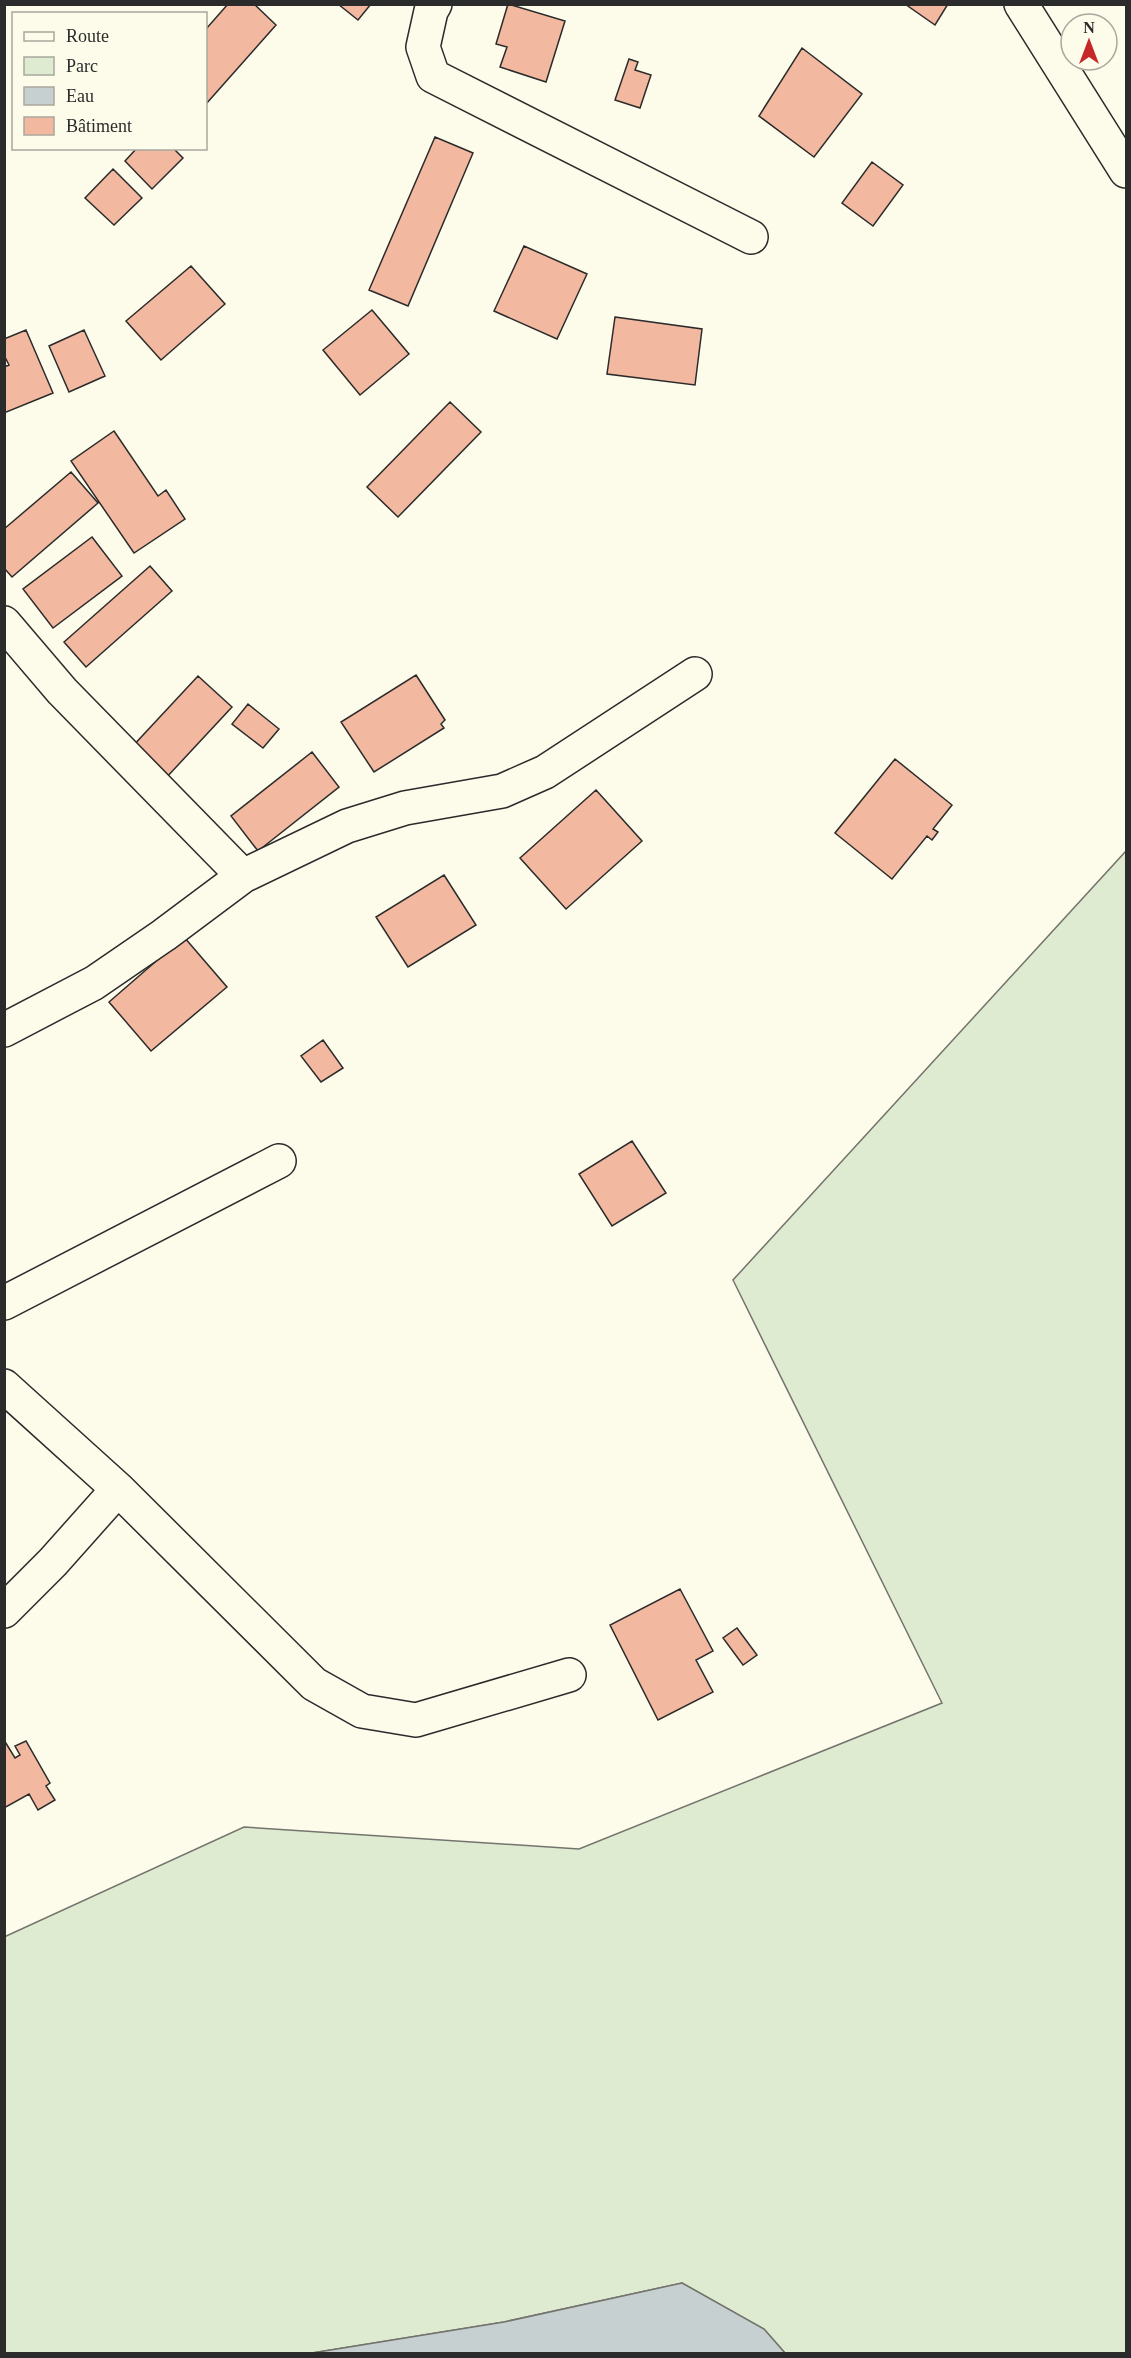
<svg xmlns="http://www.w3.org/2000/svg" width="1131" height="2358" viewBox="0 0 1131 2358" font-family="'Times New Roman',serif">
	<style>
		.green { fill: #deebd1; stroke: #74746e; stroke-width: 1.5 }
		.water { fill: #c7d0d0; stroke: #74746e; stroke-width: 1.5 }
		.building { fill: #f2b8a0; stroke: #2b2b2b; stroke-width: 1.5 }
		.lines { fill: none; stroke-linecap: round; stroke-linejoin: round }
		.street-casing { stroke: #2b2b2b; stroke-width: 36 }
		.street { stroke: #fdfbea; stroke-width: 33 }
	</style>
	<rect width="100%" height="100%" fill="#fdfbea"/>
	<!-- green -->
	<path class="green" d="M1126,851V2353H785L764,2329L682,2283L504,2322L312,2353H5L4,1937L244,1827L579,1849L942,1703L733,1280Z"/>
	<!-- water -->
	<path class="water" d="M682,2283L764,2329L785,2353H312L504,2322Z"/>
	<!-- building -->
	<path class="building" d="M228,4H254L276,25L206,104V29Z
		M338,4H371L358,20Z
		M508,4L565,21L546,82L500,67L507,47L496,44Z
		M905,4H948L935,25Z
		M802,48L862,94L814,157L759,116Z
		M629,59L638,62L635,70L651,75L640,108L615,100Z
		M435,137L473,153L408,306L369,290Z
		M137,148H173L183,158L152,189L125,161Z
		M872,162L903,185L873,226L842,203Z
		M113,169L142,198L114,225L85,198Z
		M524,246L587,274L557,339L494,311Z
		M191,266L225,304L161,360L126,321Z
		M372,310L409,354L360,395L323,350Z
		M615,317L702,329L695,385L607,374Z
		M26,330L53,393L4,413V367L9,365L4,355V339Z
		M84,330L105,376L69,392L49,346Z
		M450,402L481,432L398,517L367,487Z
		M114,431L158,496L166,490L185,519L134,553L71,461Z
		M71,472L98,503L12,577L4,568V529Z
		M92,537L122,576L53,628L23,589Z
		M150,566L172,591L86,667L64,642Z
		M416,675L445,720L441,724L444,728L374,772L341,722Z
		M198,676L232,707L165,779L131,748Z
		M248,704L279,729L263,748L232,724Z
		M312,752L339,787L258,851L231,816Z
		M895,759L952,805L933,829L938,832L932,840L927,836L892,879L835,833Z
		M596,790L642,841L566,909L520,858Z
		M444,875L476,925L408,967L376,917Z
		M184,937L227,987L151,1051L109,1002Z
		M323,1040L343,1068L321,1082L301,1056Z
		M632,1141L666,1193L612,1226L579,1174Z
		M680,1589L713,1651L696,1660L713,1692L658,1720L610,1625Z
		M737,1628L757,1655L743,1665L723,1638Z
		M4,1740L15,1758L20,1755L15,1746L26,1741L50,1783L46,1786L55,1800L38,1810L29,1794L4,1808Z"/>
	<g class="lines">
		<defs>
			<path id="street" d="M435,4L431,11L423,47L433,76L751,237
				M1021,4L1126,171
				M4,623L62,691L243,876
				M4,1030L94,983L164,935L243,876L347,826L405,808L502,791L545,772L695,674
				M4,1303L279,1161
				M4,1386L118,1489L314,1684L362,1711L416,1720L569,1675
				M4,1611L53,1562L118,1489"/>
		</defs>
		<!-- street casing -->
		<use href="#street" class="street-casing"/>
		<!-- street -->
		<use href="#street" class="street"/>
	</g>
	<!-- border -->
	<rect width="1131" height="2358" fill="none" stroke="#2b2b2b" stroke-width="12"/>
	<!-- legend -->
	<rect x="12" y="12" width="195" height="138" fill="#fdfbea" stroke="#a9a89e" stroke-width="1.5"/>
	<rect x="24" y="32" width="30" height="9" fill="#fdfbea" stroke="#a9a89e" stroke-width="1.5"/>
	<text x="66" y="42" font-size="18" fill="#2b2b2b">Route</text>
	<rect x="24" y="57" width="30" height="18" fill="#deebd1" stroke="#a9a89e" stroke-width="1.5"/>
	<text x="66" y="72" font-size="18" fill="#2b2b2b">Parc</text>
	<rect x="24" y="87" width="30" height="18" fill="#c7d0d0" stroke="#a9a89e" stroke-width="1.5"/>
	<text x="66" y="102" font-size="18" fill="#2b2b2b">Eau</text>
	<rect x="24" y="117" width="30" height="18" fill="#f2b8a0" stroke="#a9a89e" stroke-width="1.5"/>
	<text x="66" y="132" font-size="18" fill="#2b2b2b">Bâtiment</text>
	<!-- north arrow -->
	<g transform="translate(1089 42)"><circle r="28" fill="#fdfbea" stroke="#a9a89e" stroke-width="1.5"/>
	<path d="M0-4.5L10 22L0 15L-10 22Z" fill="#c62828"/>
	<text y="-9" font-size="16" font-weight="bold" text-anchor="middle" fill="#2b2b2b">N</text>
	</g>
</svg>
